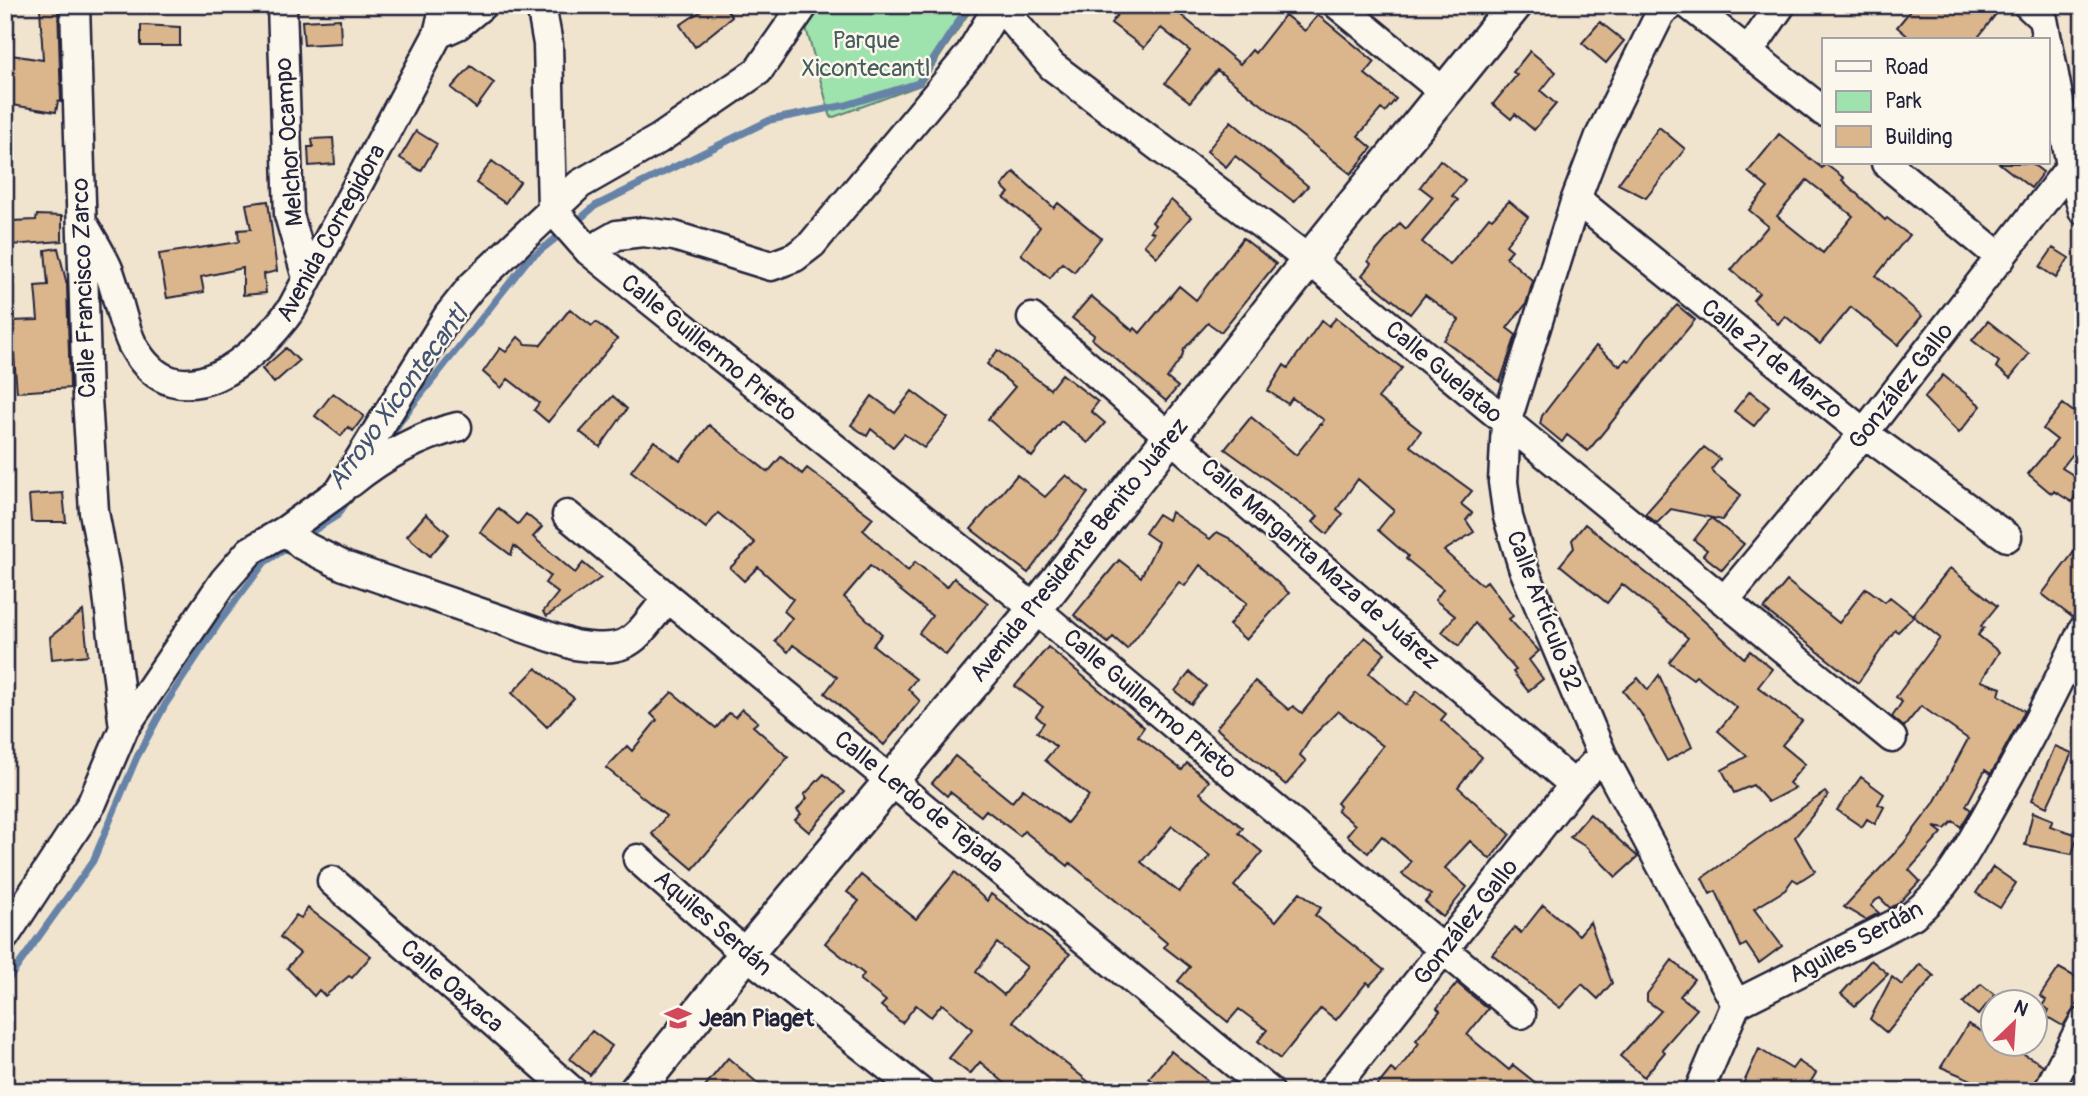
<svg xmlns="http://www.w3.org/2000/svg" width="2088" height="1096" viewBox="0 0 2088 1096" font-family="Pangolin,sans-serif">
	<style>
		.green { fill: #9ee2ad; stroke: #608274; stroke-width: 2 }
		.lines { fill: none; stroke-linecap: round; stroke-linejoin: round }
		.stream { stroke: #6683a7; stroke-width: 7 }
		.building { fill: #dbb68c; stroke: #22223b; stroke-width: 2; fill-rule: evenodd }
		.minor-casing { stroke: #22223b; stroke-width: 33 }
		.tertiary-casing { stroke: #22223b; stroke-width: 38 }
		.minor { stroke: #fbf7ec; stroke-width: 28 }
		.tertiary { stroke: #fbf7ec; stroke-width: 33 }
		.labels { text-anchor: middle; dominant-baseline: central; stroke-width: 5; stroke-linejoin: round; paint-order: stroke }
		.park-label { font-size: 24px; fill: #475c5d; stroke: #fbf7ec }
		.street-label { font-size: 24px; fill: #22223b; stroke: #fbf7ec }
		.poi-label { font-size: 24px; font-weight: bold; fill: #22223b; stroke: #fbf7ec; text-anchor: start }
		.water-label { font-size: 26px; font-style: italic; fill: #445371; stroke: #fbf7ec }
	</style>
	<rect width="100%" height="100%" fill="#f1e4cf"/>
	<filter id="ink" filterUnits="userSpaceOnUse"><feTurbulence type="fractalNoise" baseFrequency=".0143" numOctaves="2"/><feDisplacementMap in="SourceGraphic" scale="14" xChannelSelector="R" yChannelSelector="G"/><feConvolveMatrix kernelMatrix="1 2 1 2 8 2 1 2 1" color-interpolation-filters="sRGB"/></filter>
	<g filter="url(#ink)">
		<!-- green -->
		<path class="green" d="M815,5H974L921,85L831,118L806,28Z"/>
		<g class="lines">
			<!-- stream -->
			<path class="stream" d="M574,224L595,206L770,120L846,105L918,83L969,5
				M386,443L404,416L527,261L565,231
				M302,538L338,515L350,497
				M5,984L93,861L137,757L165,705L219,623L265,562L292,545"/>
		</g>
		<!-- building -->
		<path class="building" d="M710,5H723L732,17L695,47L680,25Z
			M1125,5H1169L1240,64L1252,50L1255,53L1285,15L1305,31L1318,15L1375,62L1365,74L1396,99L1385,112L1381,109L1358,136L1372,148L1351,174L1217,70L1190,102L1165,83L1190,51L1161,28L1144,48L1111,23Z
			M1915,5H2003L1976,40H1912L1897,27Z
			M58,6L61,102L58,101L56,112L5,104V54L43,60L40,7Z
			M340,19L341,43L304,45L302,21Z
			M1600,22L1624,41L1606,63L1582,43Z
			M141,25L180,27V46H141Z
			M1530,51L1556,72L1541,91L1556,104L1534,130L1515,114L1511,119L1493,104L1517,75L1513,72Z
			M471,66L494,83L476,108L451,88Z
			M1231,121L1308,186L1294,202L1235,156L1226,167L1207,151Z
			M1659,127L1685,149L1646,198L1618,184Z
			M416,131L437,144L421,171L400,158Z
			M1779,134L1822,168L1825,164L1844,178L1842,180L1885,220L1887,218L1909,235L1876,276L1922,316L1898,345L1851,307L1820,344L1785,316L1778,324L1753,300L1759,293L1731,270L1768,226L1749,210L1768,188L1748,172ZM1807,180L1853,216L1823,253L1777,216Z
			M333,138L335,164L309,166L308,147H313L312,139Z
			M1440,160L1465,180L1452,196L1458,200L1422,242L1450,265L1489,217L1492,219L1509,201L1528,217L1506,245L1512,250L1506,257L1533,281L1526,304L1507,328L1516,335L1500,382L1444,340L1459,320L1425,295L1410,314L1362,275L1371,264L1368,261L1400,223L1406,229L1433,197L1420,187Z
			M492,161L520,182L505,203L476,183Z
			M1999,163H2031L2043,172L2031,188Z
			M1014,172L1054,208L1058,203L1101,238L1074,272L1062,263L1050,278L1021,254L1040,227L1004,198L1009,193L1002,186Z
			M1171,200L1191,217L1157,257L1144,245L1154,233L1150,231L1155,225L1152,222Z
			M268,201L277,271L264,274L266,293L243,295V268L201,277L204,292L167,298L159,254L239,242L238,230L251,229L246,204Z
			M37,215L62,216V241L11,245V221L36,220Z
			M1243,238L1276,264L1221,332L1208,323L1184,349L1182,357L1167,378L1178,387L1166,401L1092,339L1094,335L1072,318L1091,296L1133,331L1135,328L1140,333L1179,286L1196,300Z
			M58,248L67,285L70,388L17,392L11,321L38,320L35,286L48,285L45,250Z
			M2053,248L2069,258L2056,278L2040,267Z
			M1677,305L1695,320L1588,451L1567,435L1562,442L1540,424L1542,416L1596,346L1620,366L1626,359L1630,361L1646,338Z
			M570,309L592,326L596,322L617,339L548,422L534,410L539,403L508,379L501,388L483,372L500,348L506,352L518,337L526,344L541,345Z
			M1336,318L1402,368L1378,398L1421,431L1410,446L1472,491L1461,504L1472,513L1466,520L1474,532L1444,551L1482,585L1487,581L1513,616L1509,619L1539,651L1529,660L1543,679L1528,691L1513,672L1516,670L1475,623L1459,646L1442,632L1455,616L1435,600L1443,589L1406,559L1408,556L1378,530L1394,510L1358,479L1337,509L1343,514L1327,534L1313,522L1318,516L1225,449L1251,417L1296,455L1320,425H1323L1321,424L1324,420L1292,398L1288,404L1268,391L1284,365L1288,368L1322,320L1329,326Z
			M1988,321L2029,354L2010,378L1996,367L1999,362L1972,340Z
			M286,348L299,361L274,383L262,369Z
			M998,350L1050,389L1062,374L1098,402L1091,411L1105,423L1088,443L1061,421L1032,457L988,419L1015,387L987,364Z
			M1943,375L1981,406L1959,433L1924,398Z
			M912,391L948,418L924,448L904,434L893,447L871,429L867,436L851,425L872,396L895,413Z
			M1750,391L1769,407L1754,426L1734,411Z
			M333,393L364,416L353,431L348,427L341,436L315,416Z
			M613,396L627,409L600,447L580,432Z
			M2063,404L2083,419V441L2062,468L2083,481L2072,502L2054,491L2052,494L2028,474L2057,440L2043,429Z
			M709,425L768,472L781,457L802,474L807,468L873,518L863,530L908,571L915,562L947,587L954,578L988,603L946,655L919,633L932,616L870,566L844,597L882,634L873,645L916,679L908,689L920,701L884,745L825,693L837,677L793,645L788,652L775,641L792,618L784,611L793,599L758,567L744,581L730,568L755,543L718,513L706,528L631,471L654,441L680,461Z
			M1704,447L1720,459L1712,469L1714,473L1741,495L1722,520L1671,509L1657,523L1645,514Z
			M1017,475L1045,497L1066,475L1088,493L1028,573L971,529Z
			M63,493L66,522H31L29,495Z
			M498,508L518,524L526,514L542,527L533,537L575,573L583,563L601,578L547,616L543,612L558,593L545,583L550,576L514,546L511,555L480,532Z
			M1171,512L1210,539L1217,532L1229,538L1289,593L1246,640L1229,625L1247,603L1200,565L1185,586L1179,582L1127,649L1113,637L1108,643L1074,615L1119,560L1141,577L1158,542L1145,533L1158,514L1168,520Z
			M426,514L449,534L430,556L407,536Z
			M1711,518L1744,544L1722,570L1703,555L1707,550L1694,540Z
			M1585,524L1690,608L1744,658L1750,651L1772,669L1758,687L1802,721L1782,745L1805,764L1789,783L1795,788L1768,802L1753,785L1734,793L1722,770L1747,756L1718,731L1737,708L1696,676L1693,679L1669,662L1688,638L1622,584L1607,603L1560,565L1574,548L1572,540Z
			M2083,540V614L2072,617L2042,594Z
			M1950,568L1997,606L1981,626L1984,628L1978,635L1999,652L1981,681L2001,688L1999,695L2025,711L1991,774L1985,770L1966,806L1971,810L1961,827L1953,821L1945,829L1934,827L1942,833L1909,870L1920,881L1899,903L1890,908L1880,898L1876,900L1871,906L1879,913L1866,920L1844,907L1903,844L1934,803L1968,739L1921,706L1904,727L1892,717L1902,702L1896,697L1940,638L1912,615Z
			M1787,581L1839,623L1866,588L1885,602L1890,597L1914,616L1898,632L1895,630L1858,683L1764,609Z
			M83,611L88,655L52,659L50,637Z
			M1365,637L1385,653L1369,673L1406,705L1417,691L1446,714L1441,720L1482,757L1458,787L1510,834L1490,859L1470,841L1445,868L1467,887L1443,917L1425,902L1431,895L1402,874L1411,862L1382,836L1368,853L1347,835L1355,825L1337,810L1340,806L1337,803L1383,746L1338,711L1311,738L1300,755L1306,761L1286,785L1216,728L1255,681L1289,710L1293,706L1302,713Z
			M1048,647L1144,727L1138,736L1182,770L1187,763L1209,781L1200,793L1243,828L1239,833L1262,852L1234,886L1276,921L1300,892L1321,908L1315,915L1384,970L1370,985L1367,982L1336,1020L1321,1008L1280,1059L1258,1041L1267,1030L1239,1009L1228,1022L1178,981L1190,967L1164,947L1167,943L1070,863L1068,866L1024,831L1020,836L986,810L981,816L950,792L947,796L932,783L955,756L1012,802L1023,789L1067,823L1089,796L1045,760L1056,747L1037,732L1044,723L1036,716L1043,707L1015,686ZM1172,826L1210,856L1179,892L1141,862Z
			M536,668L574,698L547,727L512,693Z
			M1190,672L1206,686L1191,704L1175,691Z
			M1659,675L1692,747L1667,761L1640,712L1623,691L1638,678L1648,690Z
			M672,692L716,728L729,713L735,717L742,709L758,722L753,726L788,757L693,869L652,834L666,816L606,768L627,746L632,751L657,720L651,714Z
			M2055,746L2072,753L2047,807L2032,800Z
			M824,774L845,792L809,832L795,820L801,814L797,810L807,798L804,795Z
			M1861,777L1884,794L1878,804L1884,807L1875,824L1867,819L1862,827L1837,810Z
			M1825,792L1828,796L1795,837L1815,871L1798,882L1793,879L1785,890L1754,909L1782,946L1759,963L1746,944L1741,947L1716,891L1710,894L1702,878Z
			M2033,812L2053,820L2050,826L2078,835L2072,854L2025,845Z
			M1590,814L1638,857L1616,877L1586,847L1570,837Z
			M1993,867L2016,883L2000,908L1976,893Z
			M955,872L987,901L991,894L1070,954L1013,1021L1100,1091H1014L980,1062L970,1074L949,1058L973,1029L942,1004L931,1017L916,1005L902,1023L881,1006L886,1001L860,980L864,974L825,943L859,901L847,892L861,875L916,919ZM997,943L1027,967L1004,995L976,972Z
			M1543,905L1579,935L1590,922L1612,983L1598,999L1582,984L1560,1008L1492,954L1515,927L1521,933Z
			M308,908L371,956L352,978L349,976L325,996L319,990L314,996L287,968L300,953L280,937L296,915L301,918Z
			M1672,960L1694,979L1680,996L1697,1009L1662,1049L1665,1052L1644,1077L1620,1056L1661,1011L1647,1001V994Z
			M1871,960L1888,974L1855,1006L1841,994Z
			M1920,964L1934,976L1887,1033L1870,1019L1892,977L1902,985Z
			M2059,968L2083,981L2078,1002L2063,1026L2046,1016L2049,1010L2042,1006L2046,1000L2040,996Z
			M1457,983L1488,1009L1467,1035L1509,1070L1513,1065L1546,1091H1373L1391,1069L1396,1073L1419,1043L1416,1040L1440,1011L1437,1008Z
			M1981,984L1995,995L1978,1015L1963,1003Z
			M1968,1024L1993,1037V1044H2006L2043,1065L2032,1091H1997L1941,1067Z
			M592,1031L612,1046L590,1075L570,1059Z
			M1759,1049L1792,1069L1798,1061L1816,1073L1805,1091H1740Z
			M1171,1051L1220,1091H1165L1149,1078Z
			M728,1058L767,1091H701Z"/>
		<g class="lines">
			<defs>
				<path id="minor" d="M282,5L289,215L307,278
					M541,5L548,44L552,209L589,251L1035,609L1521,1014
					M1338,5L1444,92
					M1671,5L1661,12L1600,136L1576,199L1506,423L1503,482L1508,517L1523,567L1602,755L1736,1004
					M1689,5L1824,112
					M2028,5L2043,19L2047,40
					M438,34L458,25L482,5
					M2048,43L2071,166L2083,210
					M1749,51L1781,5
					M1886,163L2001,258
					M1576,199L1864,433L2007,537
					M85,227C93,241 102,255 108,269C118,294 121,322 133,346C178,427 257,358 292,308L438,34L445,5
					M589,251L617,235L643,232L674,236L771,266L795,257L812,244L970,54L999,5L1052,66L1309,260L1892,738
					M1032,318L1574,785
					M350,483C381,458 419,436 457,427
					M567,515L1269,1091
					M286,530L302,545L344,566L574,645C634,654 632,640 668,598
					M1724,601L1864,433L2071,166
					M124,728L224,581L250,551L286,530L340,491L448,316L472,286L580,184L659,139L758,71L804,5
					M638,859L746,954L919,1091
					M332,881L572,1091
					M5,936L92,803L124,728L105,570L94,512L87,399L75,5
					M1331,1091L1574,785L1602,755
					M1699,1091L1736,1004L1913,915C1951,885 1970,844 1994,802C2026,746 2055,689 2083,630
					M2048,1091L2083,1023"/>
				<path id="tertiary" d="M636,1091L746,954L1035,609L1309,260L1515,5"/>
			</defs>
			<!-- minor casing -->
			<use href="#minor" class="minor-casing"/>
			<!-- tertiary casing -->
			<use href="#tertiary" class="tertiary-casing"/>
			<!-- minor -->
			<use href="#minor" class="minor"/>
			<!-- tertiary -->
			<use href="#tertiary" class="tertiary"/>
		</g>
	</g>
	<!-- icons -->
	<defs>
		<symbol id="school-bare" viewBox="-9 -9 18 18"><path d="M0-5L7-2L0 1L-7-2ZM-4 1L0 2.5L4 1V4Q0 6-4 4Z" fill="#d1495b" stroke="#fbf7ec" stroke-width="2.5" paint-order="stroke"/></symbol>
	</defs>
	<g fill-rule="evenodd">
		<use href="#school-bare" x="659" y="999" width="38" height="38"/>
	</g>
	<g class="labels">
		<!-- park labels -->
		<g class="park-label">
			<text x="866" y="40">Parque<tspan x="866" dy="28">Xicontecantl</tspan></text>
		</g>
		<!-- street labels -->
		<g class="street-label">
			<text transform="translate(289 142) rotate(-94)">Melchor Ocampo</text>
			<text transform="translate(331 233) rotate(-61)">Avenida Corregidora</text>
			<text transform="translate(84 288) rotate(-92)">Calle Francisco Zarco</text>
			<text transform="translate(709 348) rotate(39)">Calle Guillermo Prieto</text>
			<text transform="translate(1772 359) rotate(39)">Calle 21 de Marzo</text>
			<text transform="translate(1444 372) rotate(40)">Calle Guelatao</text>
			<text transform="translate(1901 386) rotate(-52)">González Gallo</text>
			<text transform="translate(1079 550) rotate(-51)">Avenida Presidente Benito Juárez</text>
			<text transform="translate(1320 564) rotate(41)">Calle Margarita Maza de Juárez</text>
			<text transform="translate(1544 611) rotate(69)">Calle Artículo 32</text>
			<text transform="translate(1150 704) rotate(40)">Calle Guillermo Prieto</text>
			<text transform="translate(919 802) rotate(39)">Calle Lerdo de Tejada</text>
			<text transform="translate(1466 922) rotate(-52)">González Gallo</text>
			<text transform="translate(713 923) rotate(41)">Aquiles Serdán</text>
			<text transform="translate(1856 942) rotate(-28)">Aguiles Serdán</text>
			<text transform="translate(452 986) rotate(41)">Calle Oaxaca</text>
		</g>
		<!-- poi labels -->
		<g class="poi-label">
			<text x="699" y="1018">Jean Piaget</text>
		</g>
		<!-- water labels -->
		<g class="water-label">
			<text transform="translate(398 398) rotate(-54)">Arroyo Xicontecantl</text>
		</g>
	</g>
	<!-- margin -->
	<rect width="2088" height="1096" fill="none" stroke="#fbf7ec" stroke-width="28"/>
	<rect x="14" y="14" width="2060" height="1068" fill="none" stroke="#22223b" stroke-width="2.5" filter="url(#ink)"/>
	<!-- legend -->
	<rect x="1822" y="38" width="228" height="126" fill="#fbf7ec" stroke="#a4a2a5" stroke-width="2"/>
	<rect x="1836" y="61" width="35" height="10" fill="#fbf7ec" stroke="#a4a2a5" stroke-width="2"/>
	<text x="1885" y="74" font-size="21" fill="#22223b">Road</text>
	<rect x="1836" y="91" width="35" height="21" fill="#9ee2ad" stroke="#a4a2a5" stroke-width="2"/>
	<text x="1885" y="108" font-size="21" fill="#22223b">Park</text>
	<rect x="1836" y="126" width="35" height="21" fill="#dbb68c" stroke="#a4a2a5" stroke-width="2"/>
	<text x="1885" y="144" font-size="21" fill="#22223b">Building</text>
	<!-- north arrow -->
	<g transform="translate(2014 1023) rotate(25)"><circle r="33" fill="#fbf7ec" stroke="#a4a2a5" stroke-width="2"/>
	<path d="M0-5L12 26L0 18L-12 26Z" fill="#d1495b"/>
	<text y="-10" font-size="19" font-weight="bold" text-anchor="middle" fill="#22223b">N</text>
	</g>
</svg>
